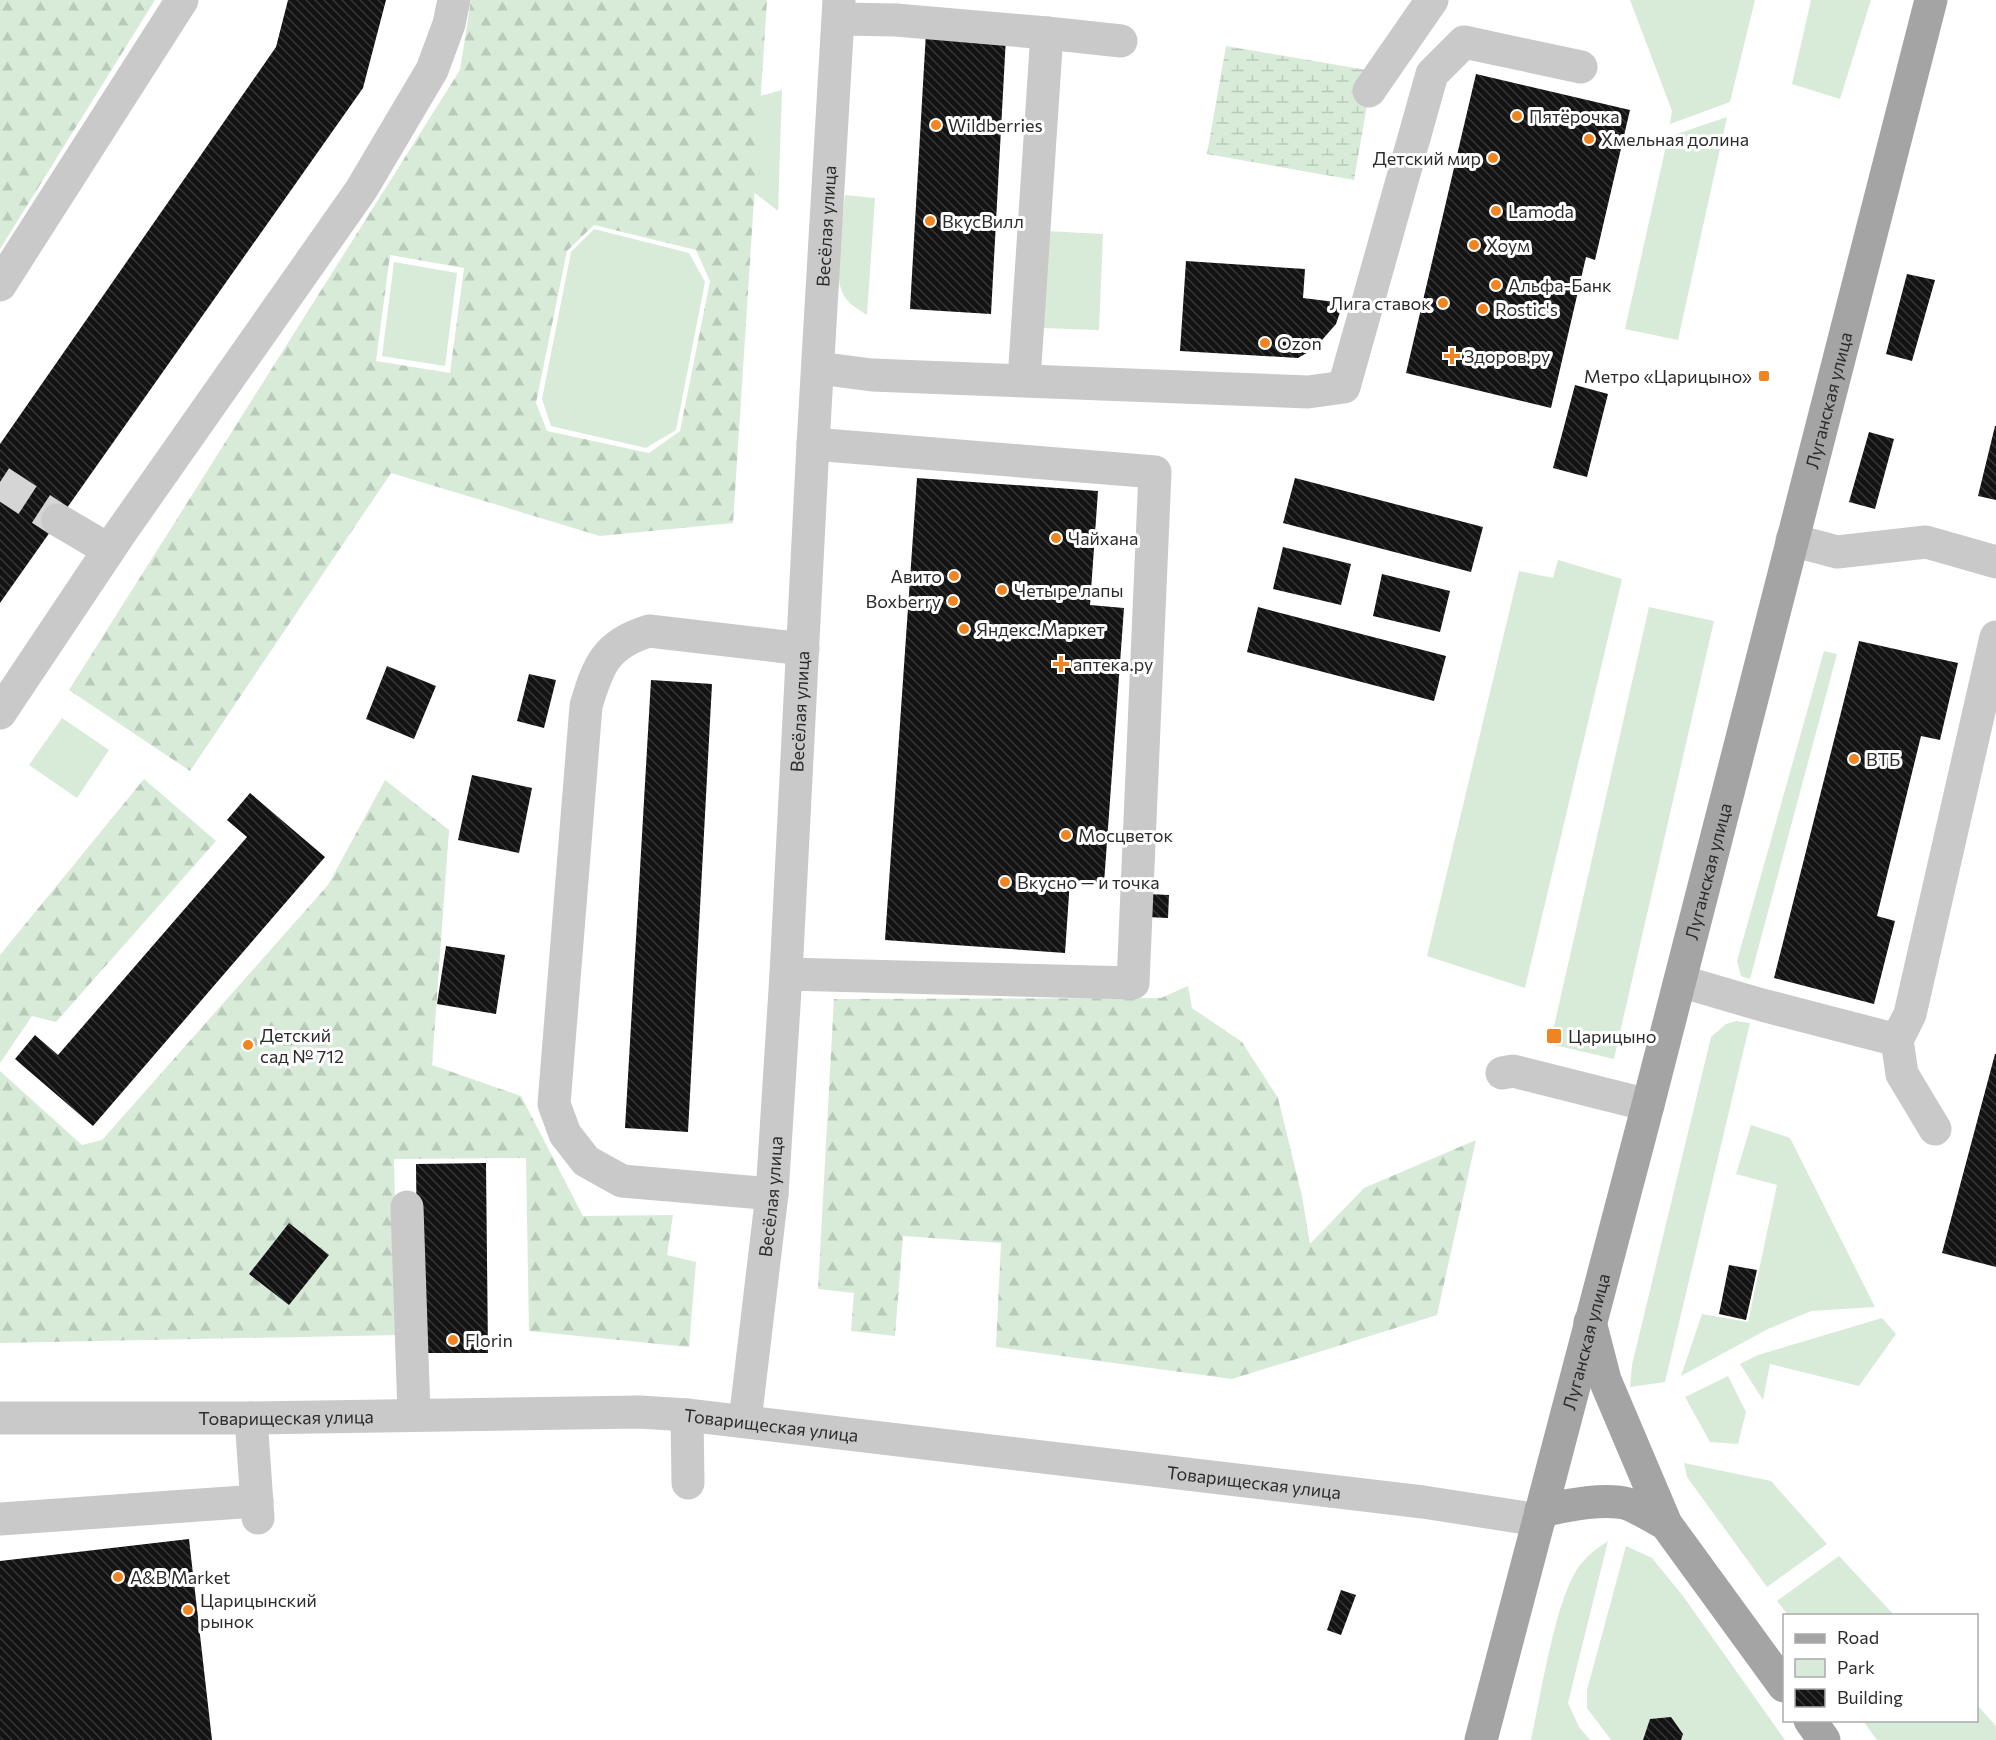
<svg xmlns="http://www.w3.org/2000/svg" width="1996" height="1740" viewBox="0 0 1996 1740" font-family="Commissioner,sans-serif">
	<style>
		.green { fill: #d7ebd8 }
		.forest { fill: url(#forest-firs); fill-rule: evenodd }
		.wetland { fill: url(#wetland-marsh) }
		.building { fill: url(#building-back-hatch) }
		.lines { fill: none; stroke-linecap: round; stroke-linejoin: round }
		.minor-tunnel { stroke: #d5d5d5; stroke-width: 33; stroke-dasharray: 33 16; stroke-linecap: butt }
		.minor { stroke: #c9c9c9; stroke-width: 33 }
		.major { stroke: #a4a4a4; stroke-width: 33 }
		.poi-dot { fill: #f08420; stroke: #fff; stroke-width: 2 }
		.labels { text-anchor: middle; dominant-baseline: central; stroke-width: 6; stroke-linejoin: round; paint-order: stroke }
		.poi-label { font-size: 18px; fill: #2c2c2c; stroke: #fff; text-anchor: start }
		.street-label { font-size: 18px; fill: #2c2c2c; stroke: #fff }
	</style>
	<defs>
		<pattern id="forest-firs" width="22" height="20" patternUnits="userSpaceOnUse" patternTransform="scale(1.5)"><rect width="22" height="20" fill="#d7ebd8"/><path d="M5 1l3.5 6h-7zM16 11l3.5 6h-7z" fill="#b9caba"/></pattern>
		<pattern id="wetland-marsh" width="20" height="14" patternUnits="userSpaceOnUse" patternTransform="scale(1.5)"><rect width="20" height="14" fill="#d7ebd8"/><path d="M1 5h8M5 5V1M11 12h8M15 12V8" fill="none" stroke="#b9caba"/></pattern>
		<pattern id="building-back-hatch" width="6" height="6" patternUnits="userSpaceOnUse" patternTransform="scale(1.5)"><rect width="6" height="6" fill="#131313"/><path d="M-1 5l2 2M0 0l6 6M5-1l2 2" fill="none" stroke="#363636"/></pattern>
	</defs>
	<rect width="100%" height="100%" fill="#fff"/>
	<!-- green -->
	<path class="green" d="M1630,0H1755L1730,102L1670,124L1672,111Z
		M1811,0H1871L1840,99L1792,84Z
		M782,90L778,211L663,122Z
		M1727,117L1678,340L1625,329L1668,137Z
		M845,195L875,198L867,315C858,309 848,304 843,294C832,272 843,220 845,195Z
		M594,229L689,253L705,282L676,430L646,448L551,426L542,399L571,252Z
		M1047,231L1103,234L1099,330L1042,328Z
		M394,262L457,273L445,366L382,356Z
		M1558,560L1622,579L1525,988L1427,956L1519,571L1553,578Z
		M1649,607L1714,621L1614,1059L1550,1044Z
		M1824,651L1837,654L1750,979L1741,976L1737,961Z
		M62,718L109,750L77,798L29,765Z
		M1736,1021L1750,1023L1665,1382L1630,1387L1632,1365L1711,1037L1726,1024Z
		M1751,1125L1790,1138L1875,1307L1811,1311L1768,1329L1681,1376L1702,1314L1748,1322L1777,1185L1736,1174Z
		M1882,1318L1896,1334L1859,1386L1770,1364L1763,1400L1740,1364L1758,1355Z
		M1728,1376L1746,1412L1738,1444L1710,1442L1685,1397Z
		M1684,1463L1771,1481L1827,1544L1767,1587L1687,1477Z
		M1608,1541L1568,1703L1579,1727L1590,1740H1531C1541,1696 1555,1598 1580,1565C1588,1555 1597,1548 1608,1541Z
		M1626,1546L1652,1558L1683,1596L1785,1740H1611L1587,1708V1690Z
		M1839,1556L1894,1615H1788L1777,1601Z
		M1977,1705L1996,1726V1740H1877L1863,1721L1976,1720Z"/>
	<!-- forest -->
	<path class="forest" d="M0,0H155L0,249Z
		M471,0H767L733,523L600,536L391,473L190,771L69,690L460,70ZM594,225L696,250L710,281L680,431L649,453L547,431L536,403L567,251ZM390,255L464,268L450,373L376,361Z
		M144,779L216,841L56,1022L32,1016L0,1063V955Z
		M385,780L449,830L432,1065L521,1096L583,1216L673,1215L667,1255L696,1262L689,1347L529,1331L526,1158L394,1159L398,1335L0,1343V1071L82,1145L102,1140L328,885Z
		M1188,986L1192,1008L1242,1042L1278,1098L1302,1196L1310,1244L1364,1188L1476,1140L1437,1315L1232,1379L996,1347L1001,1243L903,1236L895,1336L851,1331L854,1293L818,1289L834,999L1161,998Z"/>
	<!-- wetland -->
	<path class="wetland" d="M1226,46L1373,71L1354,180L1207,154Z"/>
	<!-- building -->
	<path class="building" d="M288,0H386L363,88L0,603V444L276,47Z
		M926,32L1006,37L991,314L910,309Z
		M1476,74L1630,110L1595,260L1586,257L1551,408L1406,373Z
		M1186,261L1305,269L1303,298L1343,303L1336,324L1315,348L1298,358L1180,351Z
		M1907,274L1935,280L1912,361L1886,354Z
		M1575,385L1608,394L1587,477L1553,468Z
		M1995,426H1996V500L1978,496Z
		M1869,432L1894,439L1875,509L1849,502Z
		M917,478L1098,491L1090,605L1124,608L1104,883L1070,880L1065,953L885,940Z
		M1295,478L1483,527L1471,572L1283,523Z
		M1283,547L1351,564L1341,605L1273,589Z
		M1382,574L1450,591L1440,632L1373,616Z
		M1258,607L1446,656L1434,701L1247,652Z
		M1859,641L1958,663L1940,740L1921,736L1877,916L1895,921L1874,1004L1774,978Z
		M387,666L436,686L414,739L366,719Z
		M529,674L556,680L544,728L517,721Z
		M651,680L712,684L688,1132L625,1128Z
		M472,775L532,788L519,853L458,840Z
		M250,793L325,857L93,1126L15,1059L35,1035L58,1055L247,837L227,820Z
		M1148,894L1169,895L1168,918L1147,917Z
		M446,946L505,955L496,1014L437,1004Z
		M1995,1054H1996V1267L1942,1253Z
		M486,1163L488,1353H418L416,1164Z
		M289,1223L329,1255L289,1305L249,1274Z
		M1729,1265L1757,1270L1746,1320L1719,1314Z
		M189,1539L212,1740H0V1561Z
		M1341,1590L1356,1595L1341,1635L1327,1630Z
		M1671,1717L1683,1734L1681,1740H1643L1650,1719Z"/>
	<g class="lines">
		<!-- minor-tunnel -->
		<path class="minor-tunnel" d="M0,482L58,520"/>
		<!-- minor -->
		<g class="minor">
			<path d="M839,19L896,20L1047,33L1024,380"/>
			<path d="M1047,33L1121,41"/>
			<path d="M1369,91L1432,0"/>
			<path d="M0,285L182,0"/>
			<path d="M818,368L872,375L1308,392L1344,387L1432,74L1464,42L1581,67"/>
			<path d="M58,520L109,550"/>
			<path d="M1792,540L1837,552L1926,542L1996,562"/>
			<path d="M0,713L121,532L361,190L432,70L449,24L454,0"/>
			<path d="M786,974L1133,983L1155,472L813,444"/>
			<path d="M1680,981L1762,1005L1897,1040"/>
			<path d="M1502,1073L1513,1071L1648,1105"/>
			<path d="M1935,1129L1902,1074L1897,1040L1910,1014L1996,637"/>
			<path d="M772,1194L622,1181L586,1161L565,1134L554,1104L586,706C598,665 606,644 649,631L803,649"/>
			<path d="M407,1207L414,1414"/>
			<path d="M687,1415L688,1483"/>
			<path id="s1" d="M0,1418H251L639,1412L687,1415L1423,1502L1539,1520"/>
			<path d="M251,1418L258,1518"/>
			<path id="s2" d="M745,1421L772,1194L786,974L813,444L839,0"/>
			<path d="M0,1519L257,1501"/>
		</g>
		<!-- major -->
		<g class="major">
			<path d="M1590,1322L1605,1380L1666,1524L1784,1686"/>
			<path d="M1541,1511C1565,1506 1605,1497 1628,1504C1641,1509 1654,1518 1666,1524"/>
			<path d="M1810,1720L1824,1740"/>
			<path id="s3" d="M1481,1740L1648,1105L1931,0"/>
		</g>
	</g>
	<!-- markers -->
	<g class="poi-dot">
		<circle cx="1517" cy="116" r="6"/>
		<circle cx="936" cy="125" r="6"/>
		<circle cx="1589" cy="139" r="6"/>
		<circle cx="1493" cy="158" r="6"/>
		<circle cx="1496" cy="211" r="6"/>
		<circle cx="930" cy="221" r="6"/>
		<circle cx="1474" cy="245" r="6"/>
		<circle cx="1496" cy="285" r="6"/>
		<circle cx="1443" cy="303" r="6"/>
		<circle cx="1483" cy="309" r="6"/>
		<circle cx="1265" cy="343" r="6"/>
		<path d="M1449 347h6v6h6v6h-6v6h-6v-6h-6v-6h6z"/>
		<rect x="1758" y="370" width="12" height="12" rx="3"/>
		<circle cx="1056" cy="538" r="6"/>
		<circle cx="954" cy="576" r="6"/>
		<circle cx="1002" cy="590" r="6"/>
		<circle cx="953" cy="601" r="6"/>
		<circle cx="964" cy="629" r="6"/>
		<path d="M1058 655h6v6h6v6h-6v6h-6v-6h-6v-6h6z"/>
		<circle cx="1854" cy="759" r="6"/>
		<circle cx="1066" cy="835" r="6"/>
		<circle cx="1005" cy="882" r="6"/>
		<rect x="1546" y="1028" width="16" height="16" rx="3"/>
		<circle cx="248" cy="1045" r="6"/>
		<circle cx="453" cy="1340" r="6"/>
		<circle cx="118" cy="1577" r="6"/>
		<circle cx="188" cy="1610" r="6"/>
	</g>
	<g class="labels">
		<!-- poi labels -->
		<g class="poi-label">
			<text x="1529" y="116">Пятёрочка</text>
			<text x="948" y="125">Wildberries</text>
			<text x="1601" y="139">Хмельная долина</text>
			<text x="1481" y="158" text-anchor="end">Детский мир</text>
			<text x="1508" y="211">Lamoda</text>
			<text x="942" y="221">ВкусВилл</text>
			<text x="1486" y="245">Хоум</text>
			<text x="1508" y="285">Альфа-Банк</text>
			<text x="1431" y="303" text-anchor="end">Лига ставок</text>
			<text x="1495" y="309">Rostic's</text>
			<text x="1277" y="343">Ozon</text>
			<text x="1464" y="356">Здоров.ру</text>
			<text x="1752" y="376" text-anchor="end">Метро «Царицыно»</text>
			<text x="1068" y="538">Чайхана</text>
			<text x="942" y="576" text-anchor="end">Авито</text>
			<text x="1014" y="590">Четыре лапы</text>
			<text x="941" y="601" text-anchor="end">Boxberry</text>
			<text x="976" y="629">Яндекс.Маркет</text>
			<text x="1073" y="664">аптека.ру</text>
			<text x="1866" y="759">ВТБ</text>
			<text x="1078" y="835">Мосцветок</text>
			<text x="1017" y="882">Вкусно — и точка</text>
			<text x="260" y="1035">Детский<tspan x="260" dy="21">сад № 712</tspan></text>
			<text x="1568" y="1036">Царицыно</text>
			<text x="465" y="1340">Florin</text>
			<text x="130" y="1577">A&amp;B Market</text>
			<text x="200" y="1600">Царицынский<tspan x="200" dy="21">рынок</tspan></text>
		</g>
		<!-- street labels -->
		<g class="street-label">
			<text stroke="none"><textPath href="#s2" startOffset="1198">Весёлая улица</textPath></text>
			<text stroke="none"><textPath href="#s3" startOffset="1384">Луганская улица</textPath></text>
			<text stroke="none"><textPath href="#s2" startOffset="712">Весёлая улица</textPath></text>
			<text stroke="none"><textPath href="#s3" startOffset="898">Луганская улица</textPath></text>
			<text stroke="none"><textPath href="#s2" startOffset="226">Весёлая улица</textPath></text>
			<text stroke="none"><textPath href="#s3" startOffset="412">Луганская улица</textPath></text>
			<text stroke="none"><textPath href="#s1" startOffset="286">Товарищеская улица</textPath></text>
			<text stroke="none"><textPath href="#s1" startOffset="772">Товарищеская улица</textPath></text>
			<text stroke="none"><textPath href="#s1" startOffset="1258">Товарищеская улица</textPath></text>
		</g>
	</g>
	<!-- legend -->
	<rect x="1783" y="1614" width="195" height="108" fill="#ffffff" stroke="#ababab" stroke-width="1.5"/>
	<rect x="1795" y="1634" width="30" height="9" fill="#a4a4a4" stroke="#ababab" stroke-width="1.5"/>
	<text x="1837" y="1644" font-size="18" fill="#2c2c2c">Road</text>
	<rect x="1795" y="1659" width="30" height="18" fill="#d7ebd8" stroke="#ababab" stroke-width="1.5"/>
	<text x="1837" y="1674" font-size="18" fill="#2c2c2c">Park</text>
	<rect x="1795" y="1689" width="30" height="18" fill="url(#building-back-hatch)" stroke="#ababab" stroke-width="1.5"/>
	<text x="1837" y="1704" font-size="18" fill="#2c2c2c">Building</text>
</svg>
